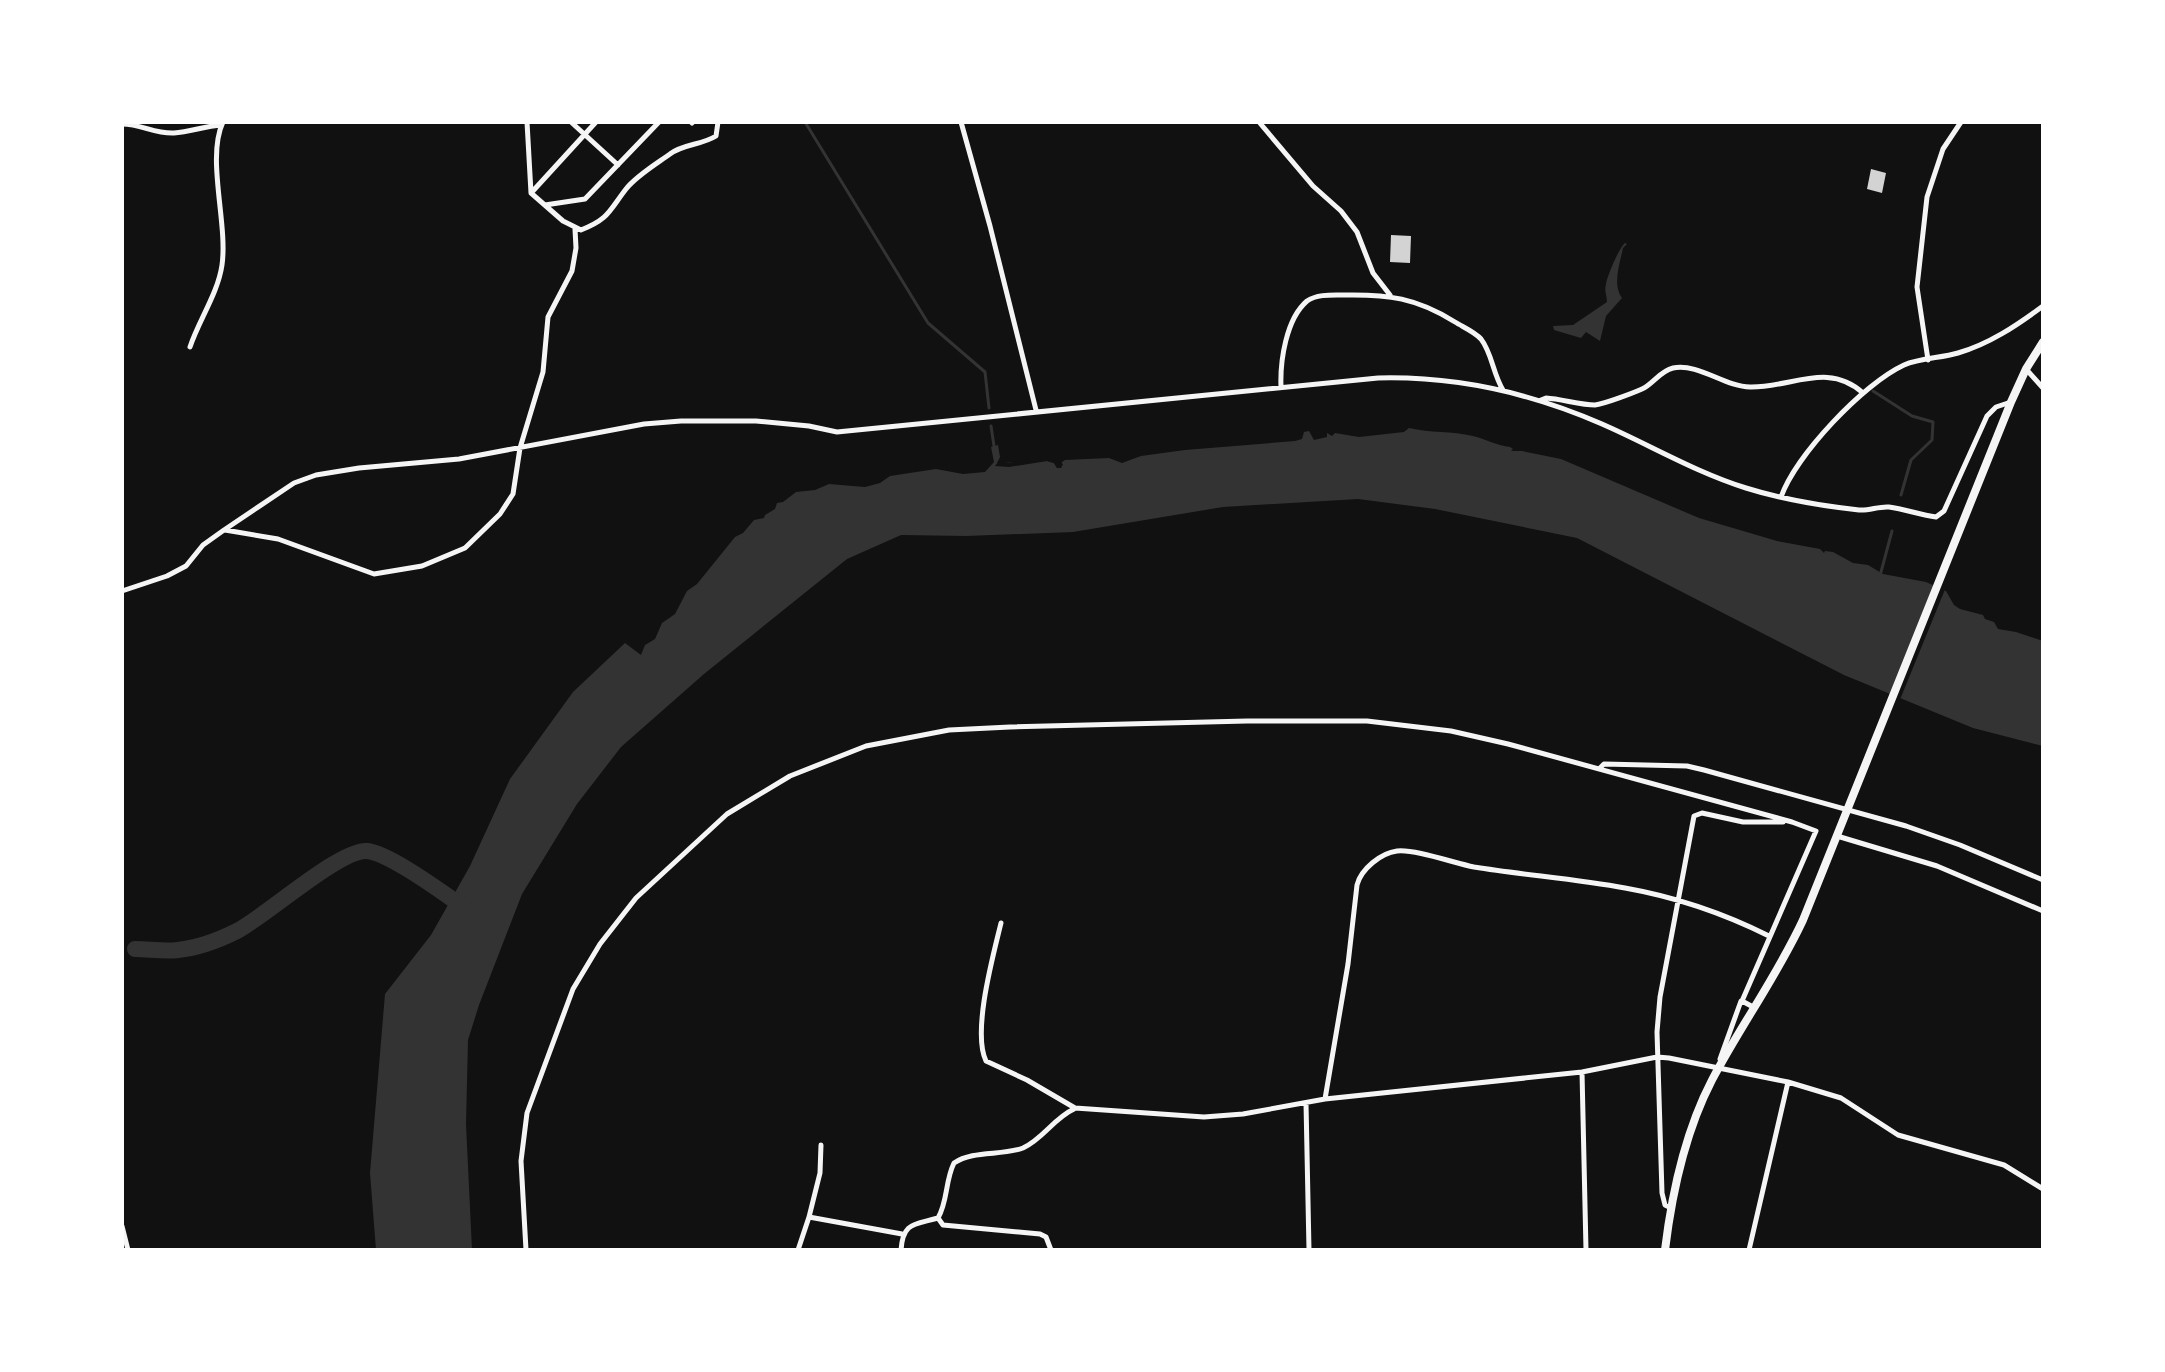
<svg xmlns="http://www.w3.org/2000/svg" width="2165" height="1372" viewBox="0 0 2165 1372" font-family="Commissioner,sans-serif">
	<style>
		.water { fill: #333 }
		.pier { fill: #111 }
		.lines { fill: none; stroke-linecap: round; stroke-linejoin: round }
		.stream { stroke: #333; stroke-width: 3 }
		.river { stroke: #333; stroke-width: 16 }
		.building { fill: #d3d3d3 }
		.minor { stroke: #f5f5f5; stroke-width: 5 }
		.trunk { stroke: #f5f5f5; stroke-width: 8 }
	</style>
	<rect width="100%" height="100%" fill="#111"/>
	<!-- water -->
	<path class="water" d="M1625,243L1627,244L1623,248C1620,263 1612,285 1622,298L1606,316L1600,341L1586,332L1581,338L1554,330L1553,326L1573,325L1607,302C1607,295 1604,292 1606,284C1607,276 1619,248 1625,243Z
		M1409,428C1430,433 1452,431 1473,436C1485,439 1498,446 1510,447L1513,449L1511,451H1522L1561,459L1699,518L1777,541L1820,549L1824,553L1825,551L1833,552L1853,563L1868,565L1883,574L1926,582L1946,591L1954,605L1960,609L1983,615L1985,619L1994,622L1998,629L2016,632L2043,641V746L1973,728L1844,675L1577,538L1435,509L1358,499L1223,507L1073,532L966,536L901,535L847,559L704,674L621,747L577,804L522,894L479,1005L468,1040L466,1124L472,1250H376L370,1173L385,994L431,935L470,866L510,779L573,692L625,643L641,655L645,645L655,639L662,623L675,614L687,591L697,584L735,537L743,533L754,520L764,518L765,515L775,509L777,503L783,502L796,492L815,490L829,484L865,487L880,483L890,476L936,469L963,474L985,472L994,462L991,447L998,445L1000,457L997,463L1047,461L1054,463L1057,468H1061L1062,462L1065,460L1109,458L1122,463L1141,456L1185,450L1295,441L1302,439L1304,432L1309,431L1314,440L1327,437V433L1332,436L1335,433L1359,437L1404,432Z"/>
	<!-- pier -->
	<path class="pier" d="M1028,459H1050L1063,464L1061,468H1057L1054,463L1047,461L1009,467L995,466L999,461L1009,463Z
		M1935,581L1946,587L1899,702L1888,698Z"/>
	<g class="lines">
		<!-- stream -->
		<path class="stream" d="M805,122L928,323L985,372L989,408
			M1873,391L1912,416L1933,422L1932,440L1911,460L1901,495
			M991,426L994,446
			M1881,572L1892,531"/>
		<!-- river -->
		<path class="river" d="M135,949C149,949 164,952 178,950C197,948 219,940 237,931C266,916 340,849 367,851C390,853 447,896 468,910"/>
	</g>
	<!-- building -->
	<path class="building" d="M1871,169L1886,173L1882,193L1867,189Z
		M1391,235L1411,236L1410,263L1390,262Z"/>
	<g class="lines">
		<!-- minor -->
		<path class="minor" d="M527,122L531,193L563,221L581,230C609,219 609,211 626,189C636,176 656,164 670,154C683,144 702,145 716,136L718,122
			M571,122L618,165
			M691,122L692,123
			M961,122L990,226L1036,410
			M1259,122L1313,186L1341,211L1357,232L1373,273L1390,295
			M122,124C141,124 155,134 174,133C190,132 205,126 221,125
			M532,192L596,122
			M545,205L585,199L659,122
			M190,347C199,320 218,293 222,265C228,223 206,158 223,122
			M1928,360L1917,287L1927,197L1943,149L1961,122
			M2026,369L2043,388
			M1281,387C1280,361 1286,319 1307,301C1317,294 1332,295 1343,295C1388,294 1417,298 1455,322C1463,327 1475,332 1481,339C1492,353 1493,374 1503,390
			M1541,400L1546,398C1562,399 1580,405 1595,405C1604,404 1633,393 1642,389C1653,384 1660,371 1673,368C1699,363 1725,387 1750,387C1791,388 1828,361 1863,393
			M1781,497C1796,455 1863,384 1904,365C1920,358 1941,358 1958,353C1989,344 2016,326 2043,306
			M225,530L278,539L374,574L422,566L465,548L500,514L513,494L520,448L543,372L548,317L572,271L576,248L575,229
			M122,591L167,576L186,566L203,545L224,530L294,483L316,475L359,468L459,459L644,424L681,421H756L809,426L837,432L1378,378C1455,376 1531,393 1602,424C1650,445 1695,472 1746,488C1781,499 1822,506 1859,510C1869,511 1879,506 1889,507C1905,509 1920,515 1936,517L1944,511L1987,416L1996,407L2011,402
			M1600,768L1604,764L1687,766L1704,770L1906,826L1960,845L2043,880
			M1837,836L1937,866L2043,911
			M1001,923C993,956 972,1032 986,1061L1027,1080L1075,1108L1204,1117L1243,1114L1325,1099L1582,1072L1657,1057L1669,1058L1788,1082L1841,1098L1898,1135L2004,1165L2043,1189
			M1720,1059L1741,1001
			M1582,1072L1586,1250
			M1325,1099L1348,964L1357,885C1361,869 1381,853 1397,851C1415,849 1454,863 1474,867C1524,875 1576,879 1625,888C1676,897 1723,913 1769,936
			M1306,1103L1309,1250
			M1671,1208L1665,1205L1662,1193L1657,1032L1660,997L1694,816L1702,813L1743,822H1783
			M809,1217L820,1173L821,1145
			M938,1218L943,1225L1040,1234L1046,1237L1051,1250
			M122,1226L128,1250
			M526,1250L521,1161L527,1113L573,989L600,944L636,898L727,814L790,776L866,746L949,730L1010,727L1247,721H1367L1451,731L1508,744L1792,822L1816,831L1742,1001L1755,1008
			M798,1250L809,1217L902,1234
			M901,1250C903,1222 914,1225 938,1218C948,1201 945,1181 954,1163C973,1150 1001,1156 1023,1148C1043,1139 1054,1118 1074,1109
			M1749,1250L1788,1082"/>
		<!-- trunk -->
		<path class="trunk" d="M1665,1250C1672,1192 1685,1132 1712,1080C1741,1025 1777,976 1803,920L2011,402L2026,369L2043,342"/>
	</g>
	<!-- border -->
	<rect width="2165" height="1372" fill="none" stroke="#ffffff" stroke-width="248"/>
</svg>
